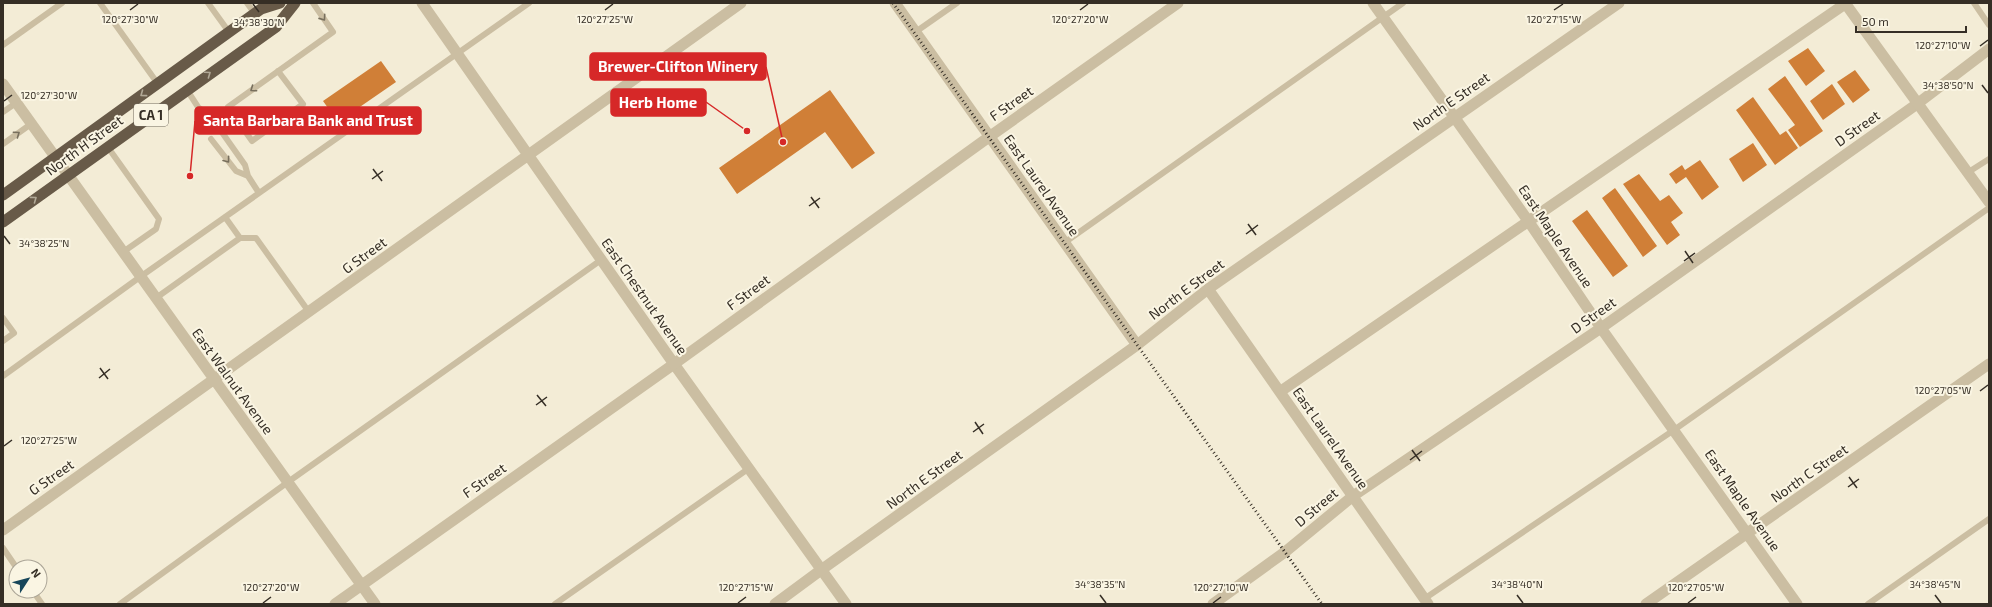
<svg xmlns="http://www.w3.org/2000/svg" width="1992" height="607" viewBox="0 0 1992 607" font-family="'Exo 2',sans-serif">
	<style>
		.building { fill: #d07f37 }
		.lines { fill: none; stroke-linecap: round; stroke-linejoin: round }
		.service { stroke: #cbbea2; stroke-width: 6 }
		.minor { stroke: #cbbea2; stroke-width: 11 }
		.tertiary { stroke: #cbbea2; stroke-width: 11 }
		.trunk { stroke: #685a48; stroke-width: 11 }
		.rail { stroke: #352e25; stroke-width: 3; stroke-dasharray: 1 3; stroke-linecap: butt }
		.oneway { stroke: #786f5d }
		.oneway2 { stroke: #b1a896 }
		.ticks { fill: none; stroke: #352e25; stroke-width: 1.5 }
		.labels { text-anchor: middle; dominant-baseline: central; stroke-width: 4; stroke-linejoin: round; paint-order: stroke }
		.shield { fill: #faf5e3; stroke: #706a5e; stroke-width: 1 }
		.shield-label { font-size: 13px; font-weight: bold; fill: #352e25 }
		.street-label { font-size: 14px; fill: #352e25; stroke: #faf5e3 }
		.ticks-label { font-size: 10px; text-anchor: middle; fill: #352e25; stroke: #faf5e3; stroke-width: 4; stroke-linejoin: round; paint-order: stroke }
		.leader { fill: none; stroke: #d62828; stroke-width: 1.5 }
		.callout-dot { fill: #d62828; stroke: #faf5e3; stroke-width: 1.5 }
		.callout { fill: #d62828; stroke: #d62828; stroke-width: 1.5 }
		.callout-label { font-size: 15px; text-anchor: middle; font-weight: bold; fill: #fff }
	</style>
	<rect width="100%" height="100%" fill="#f3ecd6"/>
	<!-- building -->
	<path class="building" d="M1808,48L1825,71L1806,86L1788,61Z
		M381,61L396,82L338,122L323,101Z
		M1855,70L1870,90L1853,103L1837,82Z
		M1785,76L1823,131L1800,147L1788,130L1795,125L1768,89Z
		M1832,84L1845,104L1823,120L1810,101Z
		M830,90L875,153L852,169L825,132L737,194L719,168Z
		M1753,97L1780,135L1786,131L1798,148L1775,165L1736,110Z
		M1753,143L1767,165L1743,182L1729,159Z
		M1700,160L1719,187L1702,200L1686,177L1676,184L1669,174L1682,165L1685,170Z
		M1639,174L1660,201L1669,195L1683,213L1671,222L1680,235L1667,245L1623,184Z
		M1615,188L1657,246L1643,257L1602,198Z
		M1587,210L1628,266L1613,277L1572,221Z"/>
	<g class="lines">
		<!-- service -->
		<path class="service" d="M100,3L158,84
			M208,3L229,32
			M247,3L255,14
			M1974,3L1989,25
			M914,33L957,3
			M3,45L62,3
			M278,71L303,104L252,141L228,107L333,32L313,3
			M187,90L198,107L212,118
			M198,107L202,125
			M3,112L16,103
			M221,131L245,165L248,176L259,193
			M211,139L236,171L248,176
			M3,144L31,124
			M107,146L159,219L156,229L123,252
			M1967,173L1989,159
			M240,238H256L309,312
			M1064,243L1403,3
			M156,298L240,238L225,217
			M3,318L14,333L3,341
			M3,376L140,277L529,3
			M3,548L16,567
			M33,591L42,604
			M1424,599L1674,430L1989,208
			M120,604L288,482L601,260
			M555,604L748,469
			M1868,604L1989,519"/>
		<!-- minor -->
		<path class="minor" d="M422,3L674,364L846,604
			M1373,3L1529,222L1601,328L1797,604
			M3,84L375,604
			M989,137L1178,3
			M1208,289L1428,604
			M1137,345L1208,289L1619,3
			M1281,391L1845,4
			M3,530L741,3
			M335,604L674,364
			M775,604L821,570
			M1213,604L1285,552L1353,496L1601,328L1917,104L1989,49
			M1646,604L1989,364"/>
		<!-- tertiary -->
		<path class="tertiary" d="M1845,3L1989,202
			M674,364L989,137
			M821,570L1137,345L895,3"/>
		<!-- trunk -->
		<path class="trunk" d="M3,195L261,9L280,3
			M3,222L276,27L295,3"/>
		<!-- rail -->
		<path class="rail" d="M893,3L1322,604"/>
	</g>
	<!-- one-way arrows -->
	<defs><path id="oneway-chevron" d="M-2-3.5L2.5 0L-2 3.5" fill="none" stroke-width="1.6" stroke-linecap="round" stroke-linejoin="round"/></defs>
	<g class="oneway">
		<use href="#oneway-chevron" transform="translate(323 18) rotate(55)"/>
		<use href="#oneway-chevron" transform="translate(253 89) rotate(145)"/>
		<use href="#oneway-chevron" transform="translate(17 134) rotate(-35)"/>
		<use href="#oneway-chevron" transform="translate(227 160) rotate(53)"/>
	</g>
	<g class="oneway2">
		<use href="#oneway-chevron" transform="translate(208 74) rotate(-35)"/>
		<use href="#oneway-chevron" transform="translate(143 94) rotate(144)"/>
		<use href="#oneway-chevron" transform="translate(34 199) rotate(-36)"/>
	</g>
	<!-- ticks -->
	<path class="ticks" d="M253,4L259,12M130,10L138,4M605,10L613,4M1080,10L1088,4M1554,10L1563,4M1980,46L1988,40M1982,85L1988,93M4,101L12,95M373,169L382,181M372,179L383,171M811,197L819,208M809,206L820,198M1248,224L1256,235M1246,234L1258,225M4,236L10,244M1685,251L1693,263M1684,261L1695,253M100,368L108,379M99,378L110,369M1980,391L1988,385M537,395L546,406M536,405L547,397M975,422L983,434M973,432L984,424M4,446L12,440M1412,450L1420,461M1410,460L1422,451M1849,477L1857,488M1848,487L1859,479M1100,595L1106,603M1517,595L1523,603M1935,595L1941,603M263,603L271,597M738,603L746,597M1213,603L1221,597M1688,603L1696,597"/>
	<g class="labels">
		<!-- shield labels -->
		<rect class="shield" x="134" y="104" width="34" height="22" rx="3"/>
		<g class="shield-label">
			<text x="151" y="115">CA 1</text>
		</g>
		<!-- street labels -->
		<g class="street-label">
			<text transform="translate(1451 101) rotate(-35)">North E Street</text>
			<text transform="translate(1011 103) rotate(-35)">F Street</text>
			<text transform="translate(1857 128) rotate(-35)">D Street</text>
			<text transform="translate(84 145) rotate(-36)">North H Street</text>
			<text transform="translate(1042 185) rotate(55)">East Laurel Avenue</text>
			<text transform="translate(1556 236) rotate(56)">East Maple Avenue</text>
			<text transform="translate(364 255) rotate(-36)">G Street</text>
			<text transform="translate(1186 289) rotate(-37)">North E Street</text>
			<text transform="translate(748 292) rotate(-36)">F Street</text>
			<text transform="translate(645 296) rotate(55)">East Chestnut Avenue</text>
			<text transform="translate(1593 315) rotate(-35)">D Street</text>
			<text transform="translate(233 381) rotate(54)">East Walnut Avenue</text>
			<text transform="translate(1331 438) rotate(55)">East Laurel Avenue</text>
			<text transform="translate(1809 473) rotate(-35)">North C Street</text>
			<text transform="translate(51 477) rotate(-35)">G Street</text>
			<text transform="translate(924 479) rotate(-36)">North E Street</text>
			<text transform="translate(484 480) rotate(-35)">F Street</text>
			<text transform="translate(1743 500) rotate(55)">East Maple Avenue</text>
			<text transform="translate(1316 507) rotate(-40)">D Street</text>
		</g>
	</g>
	<g class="ticks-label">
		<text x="1554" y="23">120°27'15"W</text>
		<text x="130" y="23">120°27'30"W</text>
		<text x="605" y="23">120°27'25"W</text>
		<text x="1080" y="23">120°27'20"W</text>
		<text x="259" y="26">34°38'30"N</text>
		<text x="1943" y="49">120°27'10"W</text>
		<text x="1948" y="89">34°38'50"N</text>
		<text x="49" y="99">120°27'30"W</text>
		<text x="44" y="247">34°38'25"N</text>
		<text x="1943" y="394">120°27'05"W</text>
		<text x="49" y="444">120°27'25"W</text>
		<text x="1100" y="588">34°38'35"N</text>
		<text x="1517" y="588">34°38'40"N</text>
		<text x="1935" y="588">34°38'45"N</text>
		<text x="271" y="591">120°27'20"W</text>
		<text x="746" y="591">120°27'15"W</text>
		<text x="1221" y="591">120°27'10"W</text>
		<text x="1696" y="591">120°27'05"W</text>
	</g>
	<!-- callouts -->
	<path class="leader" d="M783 142L766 67M747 131L706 102M190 176L195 121"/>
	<g class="callout-dot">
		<circle cx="783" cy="142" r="4"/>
		<circle cx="747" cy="131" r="4"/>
		<circle cx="190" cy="176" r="4"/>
	</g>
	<g class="callout">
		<rect x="590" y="53" width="176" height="27" rx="4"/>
		<rect x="611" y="89" width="95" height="27" rx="4"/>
		<rect x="195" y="107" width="226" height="27" rx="4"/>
	</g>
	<g class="callout-label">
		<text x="678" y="72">Brewer-Clifton Winery</text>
		<text x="658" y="108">Herb Home</text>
		<text x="308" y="126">Santa Barbara Bank and Trust</text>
	</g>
	<!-- border -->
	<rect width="1992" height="607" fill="none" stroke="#352e25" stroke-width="8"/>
	<!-- north arrow -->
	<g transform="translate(28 579) rotate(54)"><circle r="19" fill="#faf5e3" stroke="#aba597"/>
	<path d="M0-3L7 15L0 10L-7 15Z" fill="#17465a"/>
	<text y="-6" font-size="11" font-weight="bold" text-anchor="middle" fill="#352e25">N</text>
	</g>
	<!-- scale -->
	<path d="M1856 26v6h110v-6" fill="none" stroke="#352e25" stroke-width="2"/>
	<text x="1862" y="26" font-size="12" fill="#352e25" stroke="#faf5e3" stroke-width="3" paint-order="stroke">50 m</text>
</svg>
